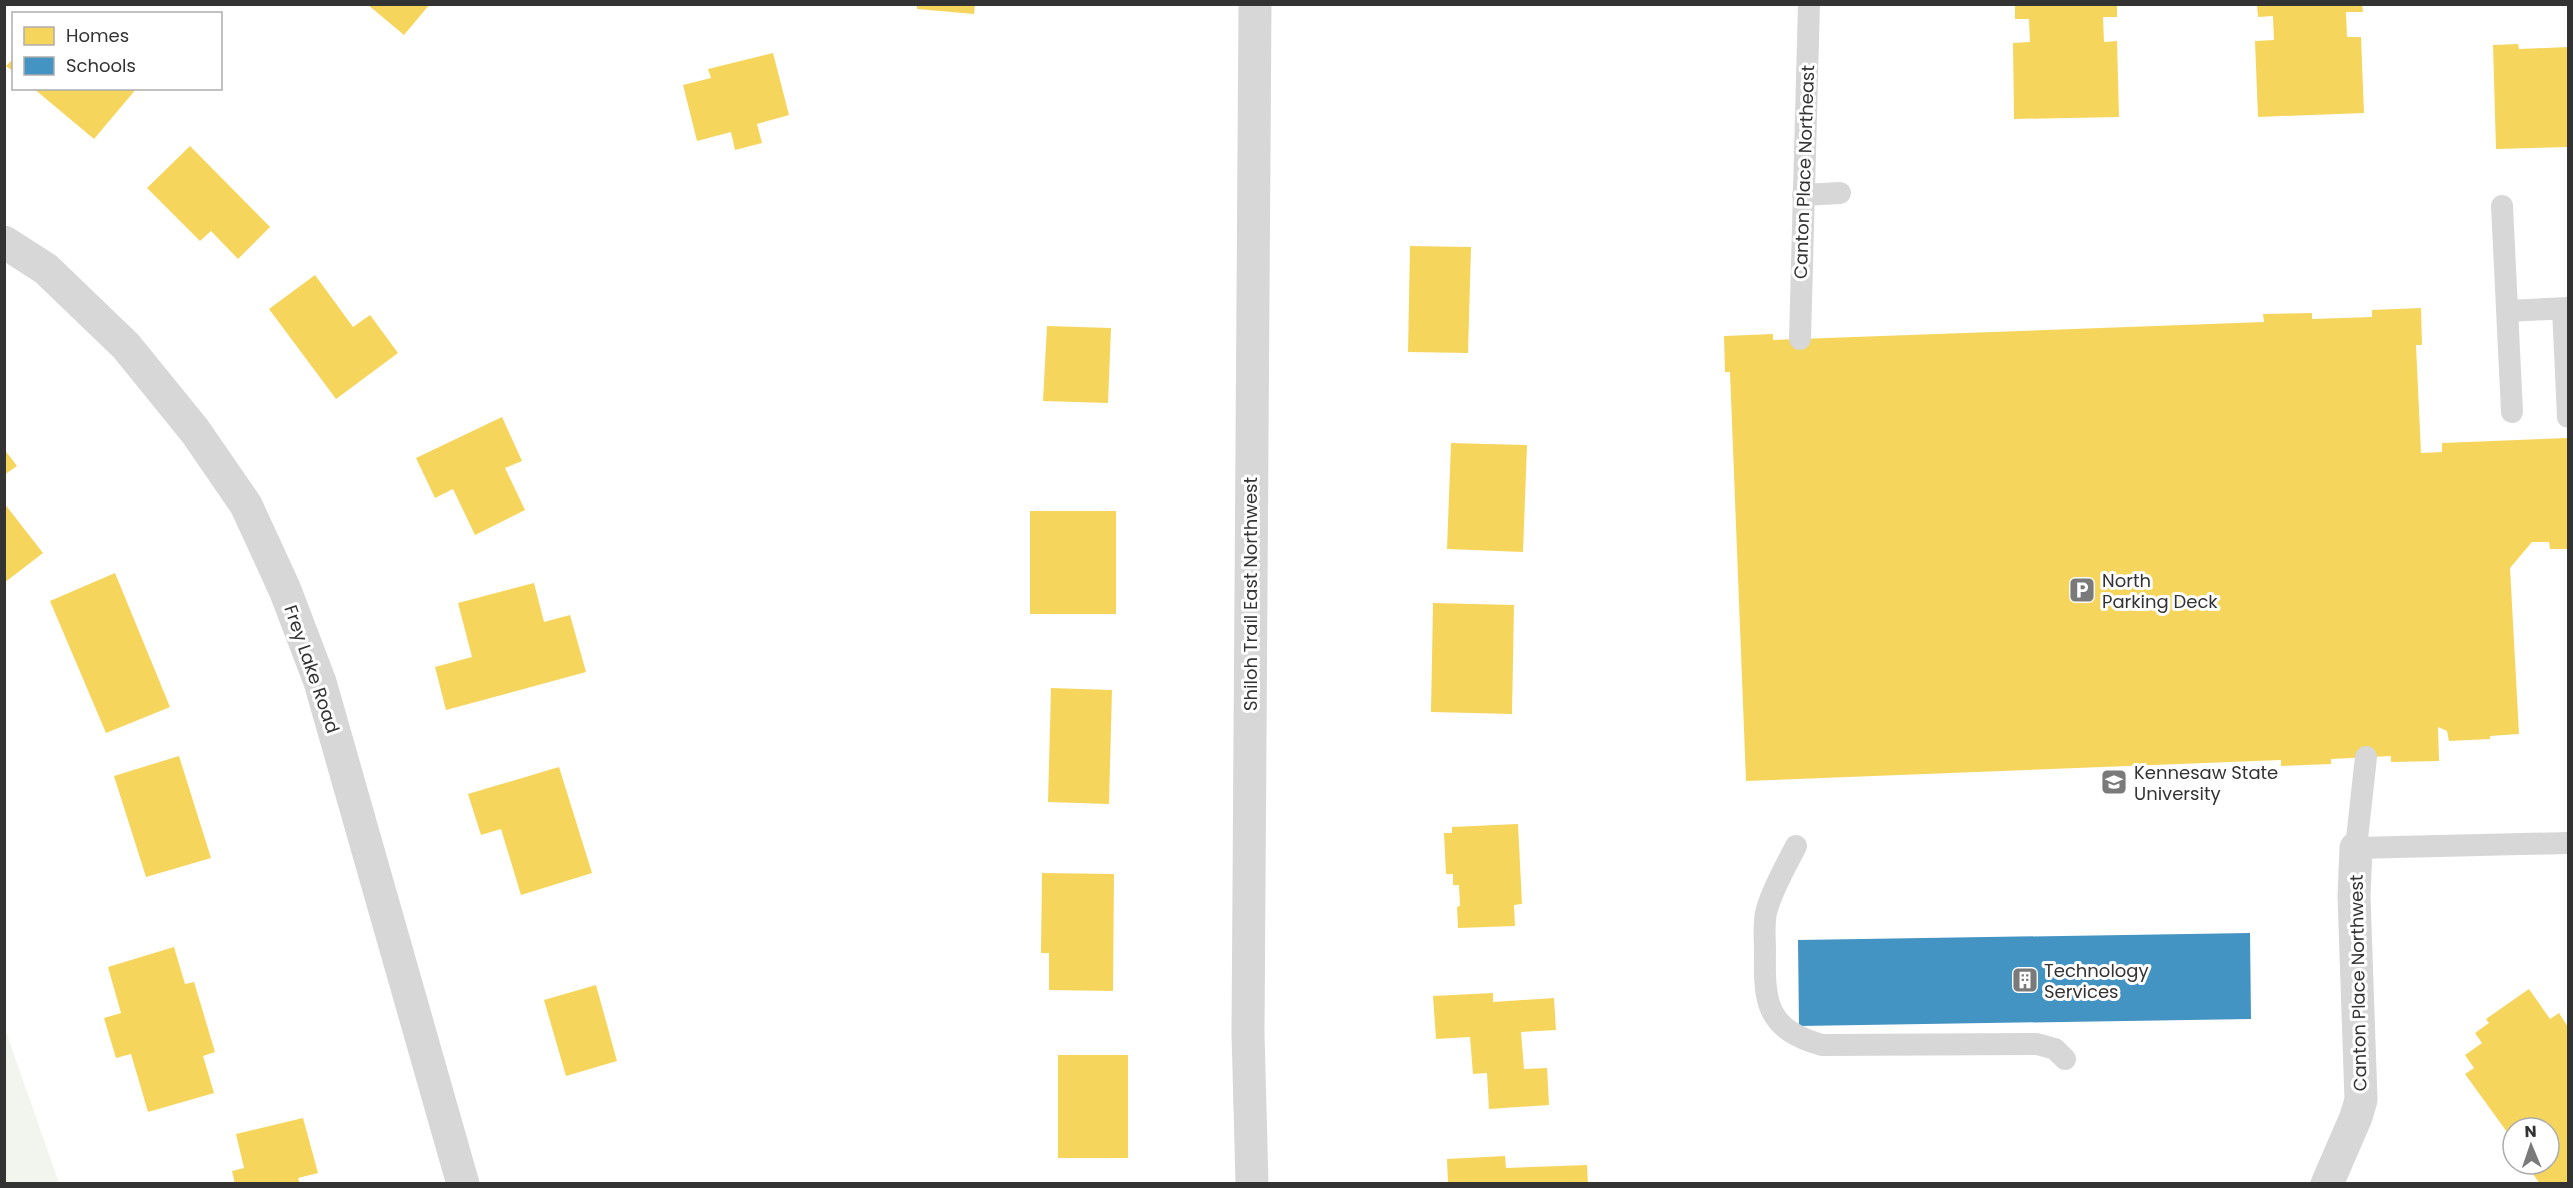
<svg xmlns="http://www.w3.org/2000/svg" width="2573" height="1188" viewBox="0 0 2573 1188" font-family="Poppins,sans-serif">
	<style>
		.green { fill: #f1f5ed }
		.homes { fill: #f6d55c }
		.schools { fill: #4393c3 }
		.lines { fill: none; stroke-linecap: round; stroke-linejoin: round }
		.lane { stroke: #d7d7d7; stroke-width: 22 }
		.street { stroke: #d7d7d7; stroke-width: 33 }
		.labels { text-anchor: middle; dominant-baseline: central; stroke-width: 6; stroke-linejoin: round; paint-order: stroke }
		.street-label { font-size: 18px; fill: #333; stroke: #fff }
		.poi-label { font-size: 18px; fill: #333; stroke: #fff; text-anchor: start }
	</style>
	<rect width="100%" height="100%" fill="#fff"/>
	<!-- green -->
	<path class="green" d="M5,1029L59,1183H5Z"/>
	<!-- homes -->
	<path class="homes" d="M367,4H430L404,35Z
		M917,4H975L974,14L917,9Z
		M2015,4H2117V17H2103L2104,42L2117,41L2119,117L2014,119L2013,43L2030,42L2029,19H2015Z
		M2257,4H2362L2363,12H2346L2347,37H2361L2364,113L2258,117L2255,41L2274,40L2273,16L2258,17Z
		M2518,44L2519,49L2568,47V147L2496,149L2493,45Z
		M773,53L789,115L757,124L762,143L735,150L731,132L697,141L683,85L711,78L708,69Z
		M14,58V72L6,66Z
		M33,88H137L94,139Z
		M190,146L270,227L238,259L211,231L200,241L147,188Z
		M1410,246L1471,247L1468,353L1408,352Z
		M315,275L353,327L370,315L398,353L336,399L269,309Z
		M2421,308L2422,345H2416L2421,453L2442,452V443L2568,438V549H2550L2549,542H2532L2510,568L2519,734L2490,736V739L2449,741L2447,731L2438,727L2439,761L2391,762V756L2331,759V764L2281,766V760L1746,781L1730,372H1725L1724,336L1773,334V340L2264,322L2263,314L2312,313V319L2372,317V310Z
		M1047,326L1111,328L1108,403L1043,401Z
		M502,417L522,461L505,468L525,510L475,535L453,489L435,498L416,458Z
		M1451,443L1527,445L1523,552L1447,549Z
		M4,449L17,466L4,475Z
		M4,503L43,553L4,583Z
		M1030,511H1116V614H1030Z
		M115,573L170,707L106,733L50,601Z
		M534,583L544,622L570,615L586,672L446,710L435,667L472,657L458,603Z
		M1433,603L1514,605L1512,714L1431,712Z
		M1051,688L1112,690L1109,804L1048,802Z
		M179,756L211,858L146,877L114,776Z
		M559,767L592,873L521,895L501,829L481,835L468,794Z
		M1518,824L1522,904L1514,905L1515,926L1458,928L1457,907L1460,906L1459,885H1453V874H1446L1444,833H1452V827Z
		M1042,873L1114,874L1113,991L1049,990V953H1041Z
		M174,947L185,984L194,982L215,1052L203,1056L214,1093L148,1112L131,1054L116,1058L104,1018L121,1013L108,967Z
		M596,985L617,1061L566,1076L544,1000Z
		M2529,989L2550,1019L2559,1013L2568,1027V1184H2540L2526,1164H2549V1128H2513V1132L2511,1130L2507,1132L2465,1074L2474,1068L2465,1055L2482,1043L2475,1033L2489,1023L2486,1019Z
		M1493,993V1002L1554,998L1556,1030L1521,1032L1524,1069L1547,1068L1549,1105L1489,1109L1487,1073L1473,1074L1470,1037L1436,1039L1433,996Z
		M1058,1055H1128V1158H1058Z
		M303,1118L318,1173L298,1178L300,1184H235L232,1171L244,1168L236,1134Z
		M1505,1156L1506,1168L1587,1165L1588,1184H1448L1447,1159Z"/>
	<!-- schools -->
	<path class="schools" d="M2250,933L2251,1019L1799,1026L1798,940Z"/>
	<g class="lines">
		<!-- lane -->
		<path class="lane" d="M1803,195L1840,193
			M2502,206L2512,412
			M2563,309L2568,417
			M2507,311L2568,308
			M1800,339L1809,4
			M2366,757L2356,848L2568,843
			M1796,846C1786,866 1773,888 1767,909C1763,921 1765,938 1765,951C1764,1003 1766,1029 1822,1045L2037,1044L2055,1049L2065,1059"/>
		<!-- street -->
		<path class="street" d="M4,242L46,269L126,346L195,431L246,505L285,590L320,682L463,1184
			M1252,1184L1248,1033L1255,4
			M2327,1184L2356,1117L2361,1100L2354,896L2356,848"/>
	</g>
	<!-- icons -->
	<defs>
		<symbol id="parking-square" viewBox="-11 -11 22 22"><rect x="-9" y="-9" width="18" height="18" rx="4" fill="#7a7a7a" stroke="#fff"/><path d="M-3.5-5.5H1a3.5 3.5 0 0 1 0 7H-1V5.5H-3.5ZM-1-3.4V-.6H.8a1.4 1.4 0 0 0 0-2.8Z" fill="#fff"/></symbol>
		<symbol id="university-square" viewBox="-11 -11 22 22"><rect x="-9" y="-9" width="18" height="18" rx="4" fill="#7a7a7a" stroke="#fff"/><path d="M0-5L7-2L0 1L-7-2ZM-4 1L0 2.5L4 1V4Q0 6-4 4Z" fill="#fff"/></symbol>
		<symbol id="building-square" viewBox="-11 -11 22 22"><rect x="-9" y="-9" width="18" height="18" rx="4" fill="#7a7a7a" stroke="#fff"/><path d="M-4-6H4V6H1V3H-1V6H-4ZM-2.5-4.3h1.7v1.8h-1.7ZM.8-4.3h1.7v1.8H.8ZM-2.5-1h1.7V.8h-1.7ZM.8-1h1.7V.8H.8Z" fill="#fff"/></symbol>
	</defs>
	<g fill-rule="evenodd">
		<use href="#parking-square" x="2067" y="575" width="30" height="30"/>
		<use href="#university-square" x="2099" y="767" width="30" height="30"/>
		<use href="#building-square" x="2010" y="965" width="30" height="30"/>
	</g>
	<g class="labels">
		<!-- street labels -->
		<g class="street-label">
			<text transform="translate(1804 172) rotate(-88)">Canton Place Northeast</text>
			<text transform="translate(1250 594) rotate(-90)">Shiloh Trail East Northwest</text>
			<text transform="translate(312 669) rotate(71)">Frey Lake Road</text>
			<text transform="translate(2358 983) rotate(-91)">Canton Place Northwest</text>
		</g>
		<!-- poi labels -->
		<g class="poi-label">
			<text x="2102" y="580">North<tspan x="2102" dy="21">Parking Deck</tspan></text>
			<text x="2134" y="772">Kennesaw State<tspan x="2134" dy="21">University</tspan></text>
			<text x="2044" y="970">Technology<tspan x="2044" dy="21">Services</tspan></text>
		</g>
	</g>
	<!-- border -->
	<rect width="2573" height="1188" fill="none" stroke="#333333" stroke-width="12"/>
	<!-- legend -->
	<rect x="12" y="12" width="210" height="78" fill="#ffffff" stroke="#adadad" stroke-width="1.5"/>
	<rect x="24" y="27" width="30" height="18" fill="#f6d55c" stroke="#adadad" stroke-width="1.5"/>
	<text x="66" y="42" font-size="18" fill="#333333">Homes</text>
	<rect x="24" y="57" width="30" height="18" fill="#4393c3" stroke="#adadad" stroke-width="1.5"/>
	<text x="66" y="72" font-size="18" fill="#333333">Schools</text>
	<!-- north arrow -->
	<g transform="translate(2531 1146) rotate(358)"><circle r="28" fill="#ffffff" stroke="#adadad" stroke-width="1.5"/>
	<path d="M0-4.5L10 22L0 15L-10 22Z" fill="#7a7a7a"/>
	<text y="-9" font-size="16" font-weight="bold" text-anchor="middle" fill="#333333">N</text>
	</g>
</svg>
